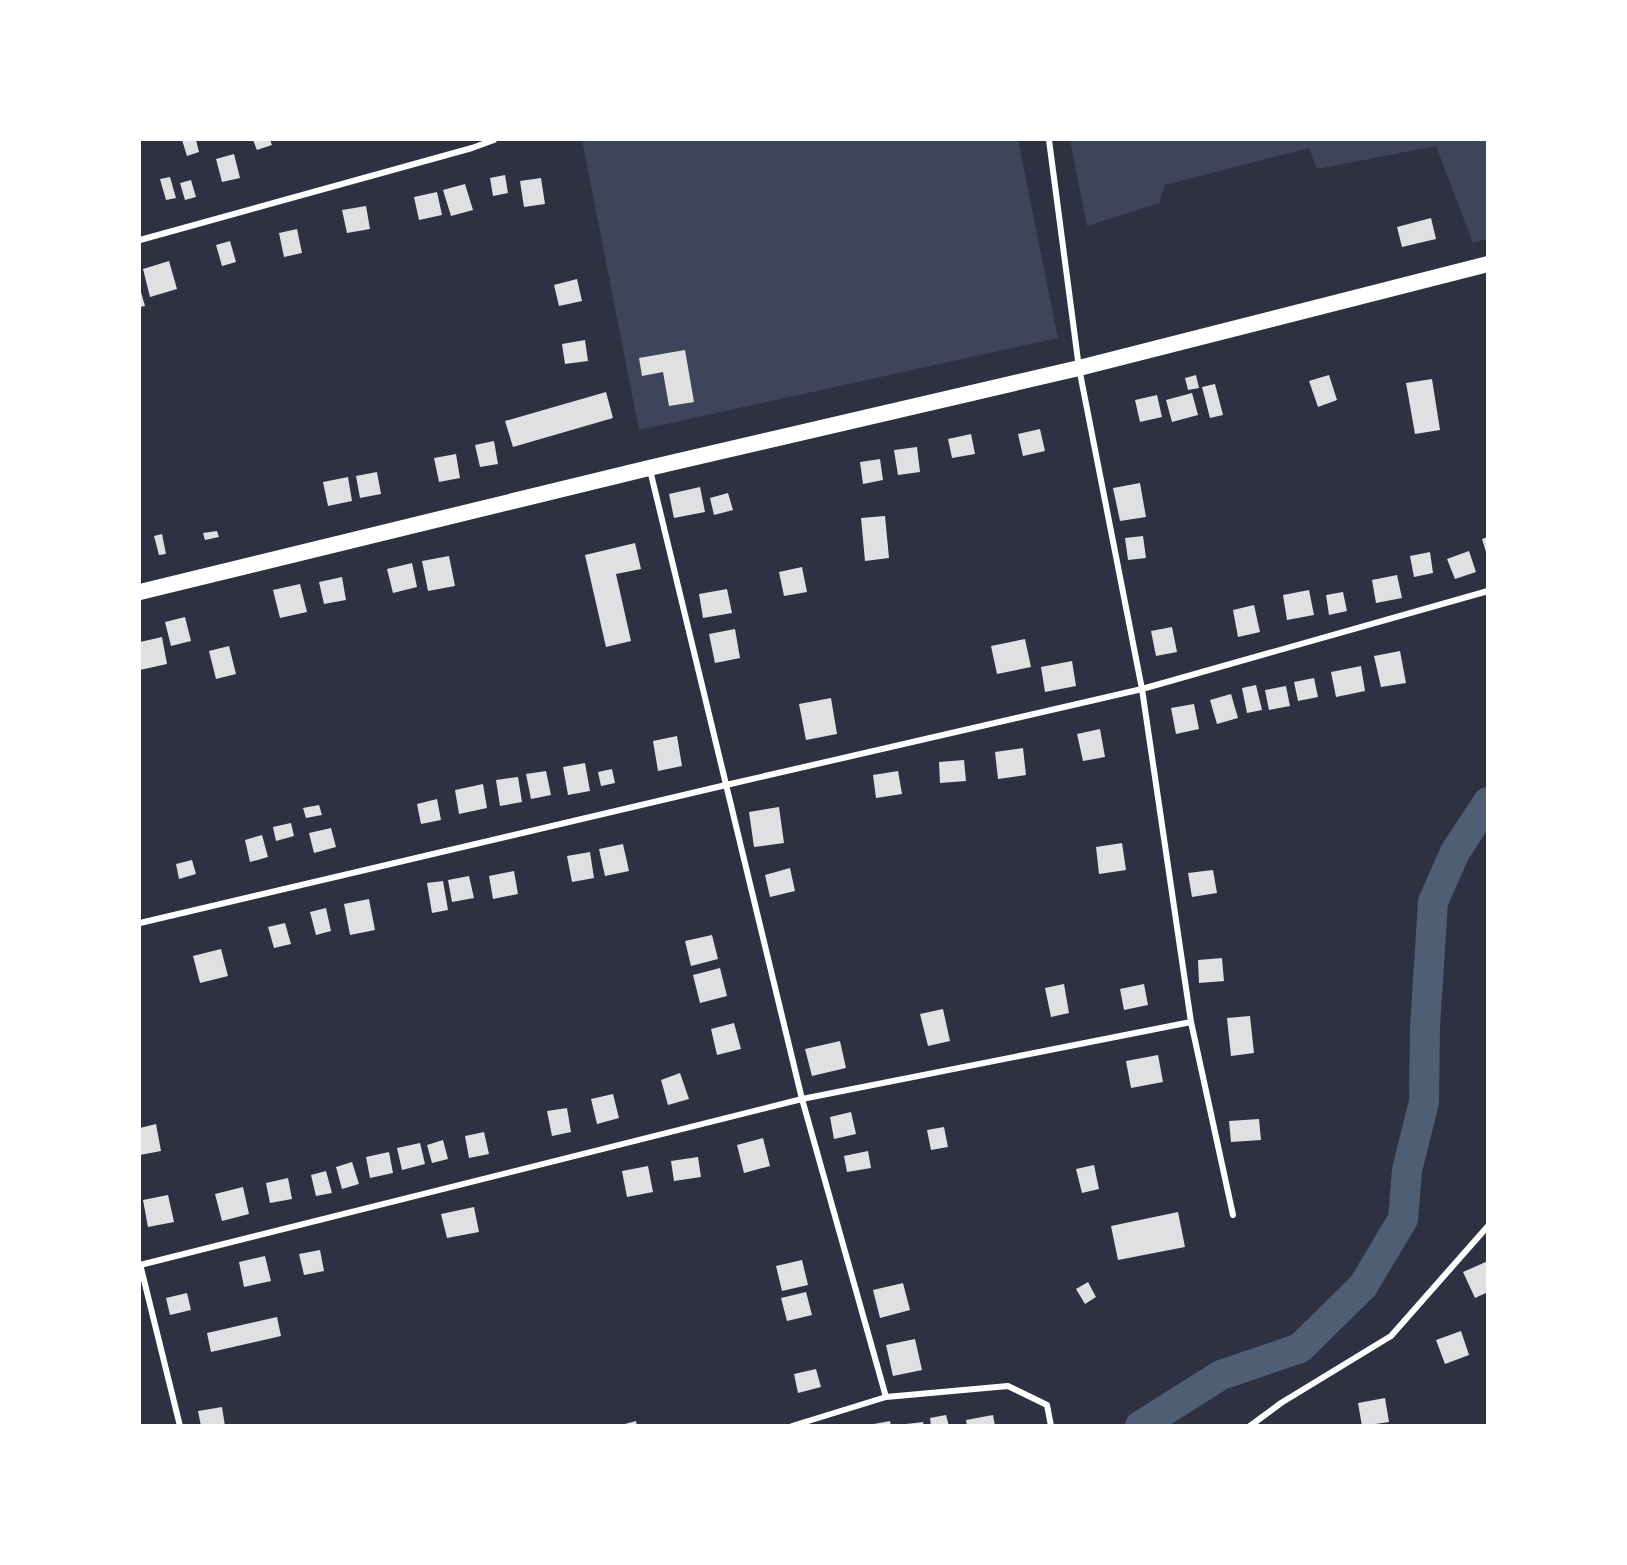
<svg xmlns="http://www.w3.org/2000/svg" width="1627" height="1565" viewBox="0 0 1627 1565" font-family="'Exo 2',sans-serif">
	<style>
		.green { fill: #3c4559 }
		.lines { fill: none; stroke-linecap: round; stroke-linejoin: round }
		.river { stroke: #4f5d75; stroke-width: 30 }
		.building { fill: #e0e0e3 }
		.minor { stroke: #fff; stroke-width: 6 }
		.trunk { stroke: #fff; stroke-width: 16 }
	</style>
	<rect width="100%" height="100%" fill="#2d3142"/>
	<!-- green -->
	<path class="green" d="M582,140H1018L1058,338L639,430Z
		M1070,140H1487V239L1473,243L1436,146L1317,169L1309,148L1165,185L1159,203L1087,226Z"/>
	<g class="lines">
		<!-- river -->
		<path class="river" d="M1140,1426L1221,1375L1300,1348L1363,1286L1403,1219L1407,1170L1424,1102L1425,1027L1433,902L1455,852L1488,802"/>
	</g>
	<!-- building -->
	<path class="building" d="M182,140H196L199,152L187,156Z
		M253,140H270L272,145L257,150Z
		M234,154L240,178L222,182L216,159Z
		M505,175L508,193L493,196L490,178Z
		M170,177L176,198L166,200L160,179Z
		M541,178L545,204L524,207L520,181Z
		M191,180L196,197L185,200L180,183Z
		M465,184L473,210L451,216L443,190Z
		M437,192L442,215L419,220L414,197Z
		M366,206L370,229L347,233L342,210Z
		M1431,218L1436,239L1402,247L1397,227Z
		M297,229L302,253L284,257L279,233Z
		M230,241L236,262L222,266L216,245Z
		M169,261L177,289L150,297L143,269Z
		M577,279L582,301L559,306L554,285Z
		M140,289L145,306L140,307Z
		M585,340L588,361L565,364L562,344Z
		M685,350L694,402L669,406L663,372L642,376L639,358Z
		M1196,375L1199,388L1188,390L1185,378Z
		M1329,375L1337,400L1318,407L1309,381Z
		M1432,379L1440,430L1415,434L1406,383Z
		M1215,384L1223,415L1210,418L1202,387Z
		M606,392L613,418L513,447L505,421Z
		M1192,393L1198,415L1172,422L1166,400Z
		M1157,395L1162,417L1140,422L1135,400Z
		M1040,429L1045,451L1023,456L1018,434Z
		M971,434L975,454L952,458L948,439Z
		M494,441L498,464L480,467L475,445Z
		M917,447L920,472L898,475L894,450Z
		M456,454L460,478L439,482L434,458Z
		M880,459L883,480L863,484L860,462Z
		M377,472L381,494L360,498L356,476Z
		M348,477L352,501L328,506L323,482Z
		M1140,483L1146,517L1120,521L1113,488Z
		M700,487L705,512L674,518L669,494Z
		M728,493L733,510L714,515L710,498Z
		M885,516L889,558L865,561L861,518Z
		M217,531L219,537L205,540L203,533Z
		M162,534L166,554L159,555L154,536Z
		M1143,536L1146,558L1128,560L1125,538Z
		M1488,537V554L1487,555L1482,539Z
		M635,543L641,569L616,574L631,641L606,647L585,555Z
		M1469,551L1476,572L1455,579L1447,559Z
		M1430,552L1433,573L1414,577L1410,556Z
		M449,556L455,586L428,591L422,561Z
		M412,563L417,587L393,593L387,569Z
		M802,567L807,592L784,596L779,572Z
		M1397,575L1402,598L1376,603L1372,580Z
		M342,577L346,600L324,604L319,582Z
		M300,584L307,612L280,618L273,590Z
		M727,589L732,613L703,618L699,594Z
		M1309,590L1314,615L1287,620L1283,595Z
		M1343,592L1347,611L1329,615L1326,595Z
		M1254,605L1260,632L1238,637L1233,610Z
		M185,617L191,641L171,646L165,622Z
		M1172,627L1177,652L1156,656L1151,631Z
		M735,629L740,658L715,663L709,634Z
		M162,637L167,664L140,670V642Z
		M1025,639L1031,667L997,674L991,646Z
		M229,646L236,674L216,679L209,651Z
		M1400,651L1406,683L1381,687L1374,656Z
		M1072,661L1076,686L1045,692L1041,667Z
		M1361,666L1365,691L1336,697L1331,672Z
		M1314,678L1318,697L1298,701L1294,682Z
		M1256,685L1262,710L1247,713L1242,688Z
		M1286,686L1290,706L1269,710L1265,690Z
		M1231,694L1238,718L1217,724L1210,700Z
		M831,698L837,734L806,740L799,704Z
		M1194,704L1199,729L1176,734L1171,708Z
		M1100,729L1105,757L1083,761L1077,734Z
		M677,736L682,766L658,771L653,741Z
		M1023,748L1026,775L998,779L995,752Z
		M964,760L966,781L940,783L939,762Z
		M585,763L590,791L568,795L563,767Z
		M612,769L615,783L601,786L598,772Z
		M546,771L551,795L531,799L526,774Z
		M898,771L902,794L876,798L873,775Z
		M518,777L522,802L500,806L496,780Z
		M483,784L487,808L459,814L455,790Z
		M437,799L441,820L421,824L417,804Z
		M319,805L322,815L306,818L303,808Z
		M779,807L784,843L754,847L749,812Z
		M291,823L294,836L276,841L273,827Z
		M331,828L336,847L314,853L309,833Z
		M262,835L268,857L250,862L245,840Z
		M1122,843L1126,870L1099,874L1096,847Z
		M623,844L629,871L605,876L599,849Z
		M590,852L594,878L572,882L567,856Z
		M192,860L196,874L179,879L176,864Z
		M790,868L795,891L770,897L765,875Z
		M1213,870L1217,893L1192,897L1188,873Z
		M514,871L518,894L493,899L489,876Z
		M469,876L474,898L452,902L448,880Z
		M443,881L448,910L432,913L427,883Z
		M369,899L375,930L350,935L344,904Z
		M326,908L331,931L316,935L310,912Z
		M285,923L291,944L274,948L268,927Z
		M712,935L718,959L691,966L685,941Z
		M221,949L228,976L200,983L193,956Z
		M1222,958L1224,981L1199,983L1198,960Z
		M720,968L727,996L700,1003L693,975Z
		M1064,984L1069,1013L1051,1017L1045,988Z
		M1144,984L1148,1005L1124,1010L1120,989Z
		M943,1009L950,1041L928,1046L920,1014Z
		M1250,1016L1254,1053L1231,1056L1227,1018Z
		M734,1023L741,1049L717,1055L711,1029Z
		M840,1041L846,1068L812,1076L805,1049Z
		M1158,1055L1163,1082L1131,1088L1126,1061Z
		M680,1073L689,1099L668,1105L661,1080Z
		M613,1094L619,1118L597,1124L591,1099Z
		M567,1108L571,1132L552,1136L547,1111Z
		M851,1112L856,1134L834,1139L830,1117Z
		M1259,1119L1261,1140L1231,1142L1229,1121Z
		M156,1124L161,1151L140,1155V1128Z
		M944,1127L948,1147L931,1150L927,1130Z
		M484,1132L489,1154L469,1158L465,1136Z
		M763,1138L770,1166L744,1173L737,1145Z
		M443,1140L448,1159L432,1163L427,1145Z
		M420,1143L425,1164L402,1170L397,1148Z
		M868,1151L871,1168L847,1172L844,1156Z
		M389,1152L393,1173L370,1178L366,1157Z
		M698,1157L701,1177L674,1181L671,1161Z
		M352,1162L359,1184L342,1189L336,1167Z
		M1094,1165L1099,1189L1082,1193L1076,1169Z
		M648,1166L653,1192L627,1197L622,1171Z
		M326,1171L332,1193L316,1196L311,1175Z
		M288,1178L292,1199L270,1203L266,1183Z
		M243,1187L249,1214L222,1221L215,1194Z
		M168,1195L174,1222L148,1227L143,1200Z
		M474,1207L479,1232L447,1238L441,1214Z
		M1178,1212L1185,1247L1118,1260L1111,1226Z
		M320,1250L324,1271L304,1275L299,1254Z
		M265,1256L271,1281L244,1287L239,1262Z
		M802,1260L808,1285L782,1291L776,1266Z
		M1488,1261V1292L1475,1298L1463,1272Z
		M1088,1282L1096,1297L1085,1304L1076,1289Z
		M903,1283L910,1310L880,1318L873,1290Z
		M806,1292L812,1315L787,1321L781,1298Z
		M187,1293L191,1310L170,1315L166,1298Z
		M277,1317L281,1336L211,1352L207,1333Z
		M1461,1331L1469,1355L1445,1364L1436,1340Z
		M915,1339L922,1370L893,1376L886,1345Z
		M816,1369L821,1387L798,1393L794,1374Z
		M1385,1398L1389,1422L1362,1426L1358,1403Z
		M222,1407L225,1426H201L198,1411Z
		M946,1415L949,1426H931L930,1418Z
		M993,1415L995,1426H967L966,1420Z
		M636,1421L637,1426H622L621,1425Z
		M890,1421L891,1426H874V1424Z
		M923,1422L924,1426H906V1424Z"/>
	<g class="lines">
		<!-- minor -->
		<path class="minor" d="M1049,140L1079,368L1142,689L1191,1022L1233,1215
			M140,240L472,148L494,140
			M650,470L802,1099L886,1397
			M140,923L726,785L1142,689L1488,591
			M140,1264L180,1426
			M140,1265L802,1099L1191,1022
			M792,1426L886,1397L1008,1386L1047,1405L1051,1426
			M1250,1426L1281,1403L1391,1336L1488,1226"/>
		<!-- trunk -->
		<path class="trunk" d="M140,592L649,468L1079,368L1488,264"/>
	</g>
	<!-- border -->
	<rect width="1627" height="1565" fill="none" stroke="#ffffff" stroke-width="282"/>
</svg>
